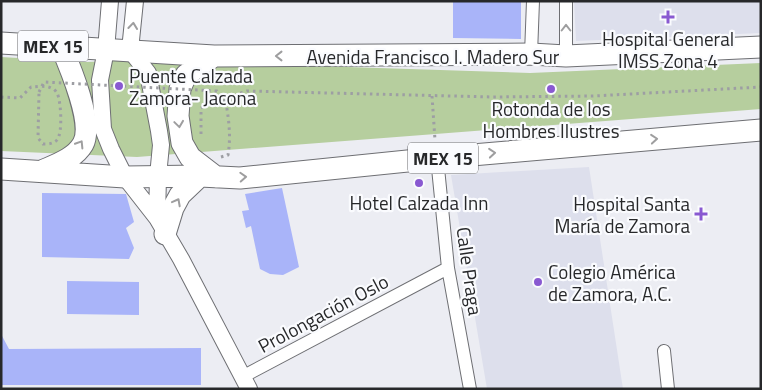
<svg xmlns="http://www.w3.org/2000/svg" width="762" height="390" viewBox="0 0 762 390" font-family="'Titillium Web',sans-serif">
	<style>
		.built { fill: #dddfec }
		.green { fill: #b6ce9e }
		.building { fill: #a9b4f9 }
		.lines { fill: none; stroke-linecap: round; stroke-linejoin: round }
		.minor-casing { stroke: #6e6f73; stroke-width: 14 }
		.tertiary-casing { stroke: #6e6f73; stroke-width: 18 }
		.primary-casing { stroke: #6e6f73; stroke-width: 23 }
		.path { stroke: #9d9ea3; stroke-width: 3; stroke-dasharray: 2.5 4; stroke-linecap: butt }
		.minor { stroke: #fff; stroke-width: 12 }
		.tertiary { stroke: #fff; stroke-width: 16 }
		.primary { stroke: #fff; stroke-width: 21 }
		.path-bridge { stroke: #9d9ea3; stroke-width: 3; stroke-dasharray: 2.5 4; stroke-linecap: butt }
		.oneway { stroke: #9e9e9f }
		.poi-dot { fill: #8959d1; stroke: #fafbfe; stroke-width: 2 }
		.labels { text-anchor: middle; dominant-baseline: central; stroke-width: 4.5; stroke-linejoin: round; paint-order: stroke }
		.shield { fill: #fafbfe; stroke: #66676a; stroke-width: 1 }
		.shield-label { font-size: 18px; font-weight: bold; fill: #27282a }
		.poi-label { font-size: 19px; fill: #27282a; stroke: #fafbfe }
		.street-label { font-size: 19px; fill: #27282a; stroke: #fafbfe }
	</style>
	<rect width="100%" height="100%" fill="#ecedf3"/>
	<!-- built -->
	<path class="built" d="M574,1H761V33L576,41Z
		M589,167L623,389H487L451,175Z"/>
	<!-- green -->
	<path class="green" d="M1,57L87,62L133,60L530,73L761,63V109L137,157L1,151Z"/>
	<!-- building -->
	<path class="building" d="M453,1H521V39L453,38Z
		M282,188L299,267L283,275L270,274L260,269L251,226L246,228L242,211L249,210L245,194Z
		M42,193L126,194L134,222L126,228L134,248L129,259L42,257Z
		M67,281L139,282V315L67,314Z
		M1,334L9,349L201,348V385H1Z"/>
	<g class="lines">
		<defs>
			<path id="minor" d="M566,1V56
				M531,54L533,1
				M437,158L448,268L470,389
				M664,351L668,389
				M242,377L448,268"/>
			<path id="tertiary" d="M110,1L106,50L100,80L103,129L111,149L125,177L157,218L181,259L249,389
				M135,1L130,50L148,73L159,131L161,145L158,176L157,218"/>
			<path id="primary" d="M1,43L214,56L531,54L566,56L761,47
				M214,56L186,75L180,89L178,116L182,143L190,157L216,177
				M1,169L125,177L200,176L240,178L437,158L761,130
				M44,170C58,164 75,158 83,144C94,124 70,67 61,46
				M165,234L173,208L180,195L200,176"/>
		</defs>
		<!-- minor casing -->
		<use href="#minor" class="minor-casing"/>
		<!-- tertiary casing -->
		<use href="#tertiary" class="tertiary-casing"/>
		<!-- primary casing -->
		<use href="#primary" class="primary-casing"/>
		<!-- path -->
		<path class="path" d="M432,96L435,140
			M1,97L20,98L31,87C37,87 45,85 51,88C53,88 56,91 57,93C61,100 63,133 57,140C53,144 48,144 43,144L38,138L39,92
			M201,134V108L212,101H234L238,94L247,91L493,97L593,96L761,87
			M221,157L228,155C231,137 229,121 226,103"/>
		<!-- minor -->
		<use href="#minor" class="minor"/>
		<!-- tertiary -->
		<use href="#tertiary" class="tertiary"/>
		<!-- primary -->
		<use href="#primary" class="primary"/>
		<!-- path-bridge -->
		<path class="path-bridge" d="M39,92L44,82L217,91L226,103"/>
	</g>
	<!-- one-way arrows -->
	<defs><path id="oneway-chevron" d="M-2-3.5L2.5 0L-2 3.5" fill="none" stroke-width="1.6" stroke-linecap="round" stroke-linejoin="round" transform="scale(1.25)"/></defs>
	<g class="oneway">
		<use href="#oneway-chevron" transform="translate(133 26) rotate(-84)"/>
		<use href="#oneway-chevron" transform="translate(566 28) rotate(-90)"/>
		<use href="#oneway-chevron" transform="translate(279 56) rotate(180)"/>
		<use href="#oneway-chevron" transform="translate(179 124) rotate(82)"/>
		<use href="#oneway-chevron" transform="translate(654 139) rotate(-5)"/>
		<use href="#oneway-chevron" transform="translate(80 144) rotate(-58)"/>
		<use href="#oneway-chevron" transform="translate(492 153) rotate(-5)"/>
		<use href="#oneway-chevron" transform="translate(243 177) rotate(-3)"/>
		<use href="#oneway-chevron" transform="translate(177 202) rotate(-62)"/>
	</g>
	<!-- markers -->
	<g class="poi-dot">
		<path d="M665.5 9.5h5v5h5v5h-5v5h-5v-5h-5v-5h5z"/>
		<circle cx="119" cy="86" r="5"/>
		<circle cx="551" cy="89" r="5"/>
		<circle cx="419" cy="183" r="5"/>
		<path d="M698.5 206.5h5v5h5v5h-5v5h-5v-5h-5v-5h5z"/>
		<circle cx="538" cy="282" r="5"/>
	</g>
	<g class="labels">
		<!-- shield labels -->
		<g class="shield">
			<rect x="18" y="30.5" width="70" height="31" rx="4"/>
			<rect x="408" y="142.5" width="70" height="31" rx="4"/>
		</g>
		<g class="shield-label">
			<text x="53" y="46">MEX 15</text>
			<text x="443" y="158">MEX 15</text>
		</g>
		<!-- poi labels -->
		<g class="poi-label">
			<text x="668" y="38">Hospital General<tspan x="668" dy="22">IMSS Zona 4</tspan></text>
			<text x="129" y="75" text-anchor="start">Puente Calzada<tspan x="129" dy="22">Zamora- Jacona</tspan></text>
			<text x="551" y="108">Rotonda de los<tspan x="551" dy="22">Hombres Ilustres</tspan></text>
			<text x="419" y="202">Hotel Calzada Inn</text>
			<text x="690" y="203" text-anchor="end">Hospital Santa<tspan x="690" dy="22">María de Zamora</tspan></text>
			<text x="548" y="271" text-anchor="start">Colegio América<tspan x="548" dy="22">de Zamora, A.C.</tspan></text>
		</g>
		<!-- street labels -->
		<g class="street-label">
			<text x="433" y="56">Avenida Francisco I. Madero Sur</text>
			<text transform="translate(470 271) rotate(82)">Calle Praga</text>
			<text transform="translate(323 313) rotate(-28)">Prolongación Oslo</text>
		</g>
	</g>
	<!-- border -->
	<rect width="762" height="390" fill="none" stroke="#27282a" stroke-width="5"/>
</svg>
